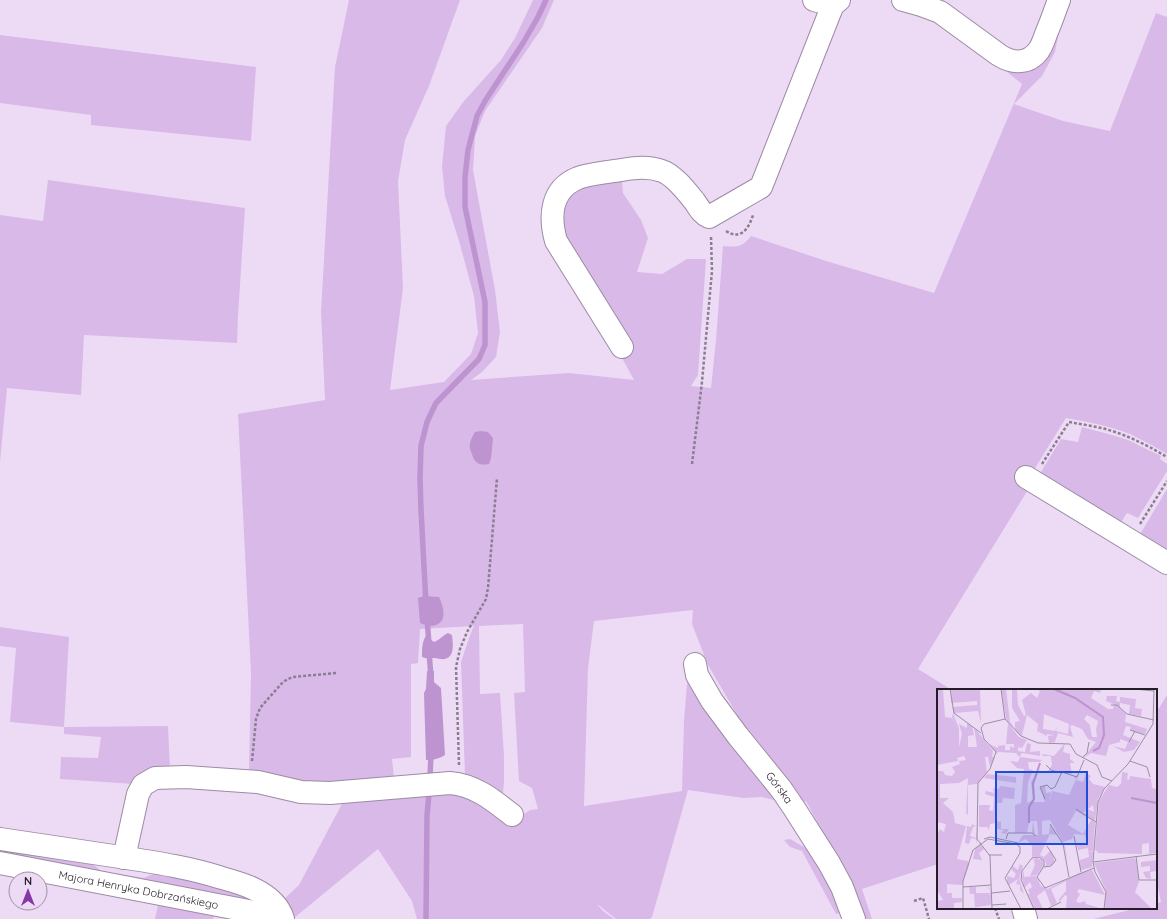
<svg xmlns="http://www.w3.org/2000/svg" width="1167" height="919" viewBox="0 0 1167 919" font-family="Quicksand,sans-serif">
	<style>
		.green { fill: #d9b9e8 }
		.water { fill: #bd93d0 }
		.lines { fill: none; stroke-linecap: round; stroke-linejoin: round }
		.stream { stroke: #bd93d0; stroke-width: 5.5 }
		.minor-casing { stroke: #9c8ba4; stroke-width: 24 }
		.path { stroke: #8b7e91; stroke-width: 2.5; stroke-dasharray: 3 2; stroke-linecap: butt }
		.minor { stroke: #fff; stroke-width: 22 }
		.labels { text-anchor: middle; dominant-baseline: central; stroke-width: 3; stroke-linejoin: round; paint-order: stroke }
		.street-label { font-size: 11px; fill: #241d27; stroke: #eddbf6 }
		.inset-river { fill: none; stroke: #bd93d0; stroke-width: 2 }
		.inset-road { fill: none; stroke: #9d8fa3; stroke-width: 1 }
		.view { fill: #1d4ed8; fill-opacity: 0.15; stroke: #1d4ed8; stroke-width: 2 }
		.inset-edge { fill: none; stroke: #241d27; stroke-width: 2 }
	</style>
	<rect width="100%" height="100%" fill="#eddbf6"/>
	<!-- green -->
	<path class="green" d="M349,0H460L429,86L405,140L398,181L403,288L390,390L444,382L471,354L478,333L474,296L459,241L445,196L442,166L446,126L464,101L501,60L515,38L533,0H554L542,28L485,111L475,136L473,170L495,290L500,332L496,357L482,372L471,380L569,373L634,380L621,356L561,233L560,208L580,183L622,181L623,193L641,220L648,238L637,272L662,274L687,259H706L698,375L691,386L711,388L716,340L723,246C738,247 741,248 751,236L826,261L934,293L1022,84L982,52L1008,66L1061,21L1055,52L1042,76L1014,104L1063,121L1110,131L1156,13L1167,17V454C1155,447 1143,440 1130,434C1110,426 1088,422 1066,418L1032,473L1029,488L918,669L952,690H938V864L862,889L872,919H864L841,866L806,801L799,805L793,795H800L739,718L708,665L692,624L693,610L594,621L588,668L584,806L682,791L684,721L688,672L778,801L762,797L743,798L688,790L652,917L650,919H616L596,903L603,911L614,919H417L412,901L378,849L294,918L281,902L299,885L344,800L453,789L512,822L530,810L538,809L532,788L519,781L514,693L525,692L523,624L479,626L480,694L500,693L504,756V782L503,793L500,796L465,775L461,662L470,635L474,626L420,629L418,663L411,664V757L392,759L394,778L331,788L249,772L251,673L238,414L325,400L321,312L335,67Z
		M0,35L256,67L251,141L91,125V115L0,103Z
		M48,180L245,208L238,316L237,343L84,335L81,395L7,388L0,462V215L43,221Z
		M1082,427L1112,435L1128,440L1161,456L1160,459L1167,464V471L1138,518L1127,513L1118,527L1038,477L1061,439L1078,442Z
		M1167,489V557L1139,536Z
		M0,627L69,637L64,727L168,726L170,770L134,784L60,779L61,757L98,758L101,737L64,734V727L10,722L16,648L0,646Z
		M1167,695V919H1093L1138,908H1156V904L1161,902L1156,878V713Z
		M790,839L811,851L843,912L836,914L802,851L790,847L784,840Z
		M0,844L87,859L101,871L144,878L160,871L233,886L268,907L0,855Z
		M158,905L214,916L213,919H155Z"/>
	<!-- water -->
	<path class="water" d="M481,431L488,432L493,438L491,458L489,464C480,466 474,463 472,454C471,451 469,448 470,445C470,440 473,436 475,432Z
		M424,596L439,597C443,606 448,620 436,625C430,627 425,625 420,623L418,598Z
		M448,633L452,635C453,643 455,658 444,659C441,660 438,658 435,658C430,658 426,659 422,657C422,650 422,641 426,636L434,642C440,640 443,635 448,633Z
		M427,671H434V682L441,688L445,755C439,759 433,760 426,760L424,693L426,689Z"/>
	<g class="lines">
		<!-- stream -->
		<path class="stream" d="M426,604L421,510L420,478L421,446L427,422L436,403L479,359L485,345V302L465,207V177L468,150L477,116L485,101L523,43L538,17L546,0
			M427,618L429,644
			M429,652L431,677
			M430,776L431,754
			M426,919L427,816L429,793"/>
		<defs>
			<g id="minor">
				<path d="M814,0L833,5"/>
				<path d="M903,0L921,5L940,12L999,55C1013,64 1029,64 1039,50C1043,44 1045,36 1048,29C1052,20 1055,10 1059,0"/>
				<path d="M622,347L556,241C549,216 551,189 578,178C589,174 602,173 614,171C630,169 645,165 662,171C674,175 687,192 695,202C699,208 702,214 709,217L761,187L830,12L833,5L839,0"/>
				<path d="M1026,477L1167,563"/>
				<path id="s1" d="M695,664L697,675L712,701L738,736L781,789L794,808L829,863L842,887L854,919"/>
				<path d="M0,839C42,845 85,852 127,858C159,863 191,868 222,878C233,881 244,884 254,889C266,895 279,905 283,919"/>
				<path d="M124,858L138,794L143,785L155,778L186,777L258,782L301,792L330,793L450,783C475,785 493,800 512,815"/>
				<path id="s2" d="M0,863L259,913L276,919"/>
				<path d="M1023,908L1026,919"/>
			</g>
		</defs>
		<!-- minor casing -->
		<use href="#minor" class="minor-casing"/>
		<!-- path -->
		<path class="path" d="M726,231C741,241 749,228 753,215
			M692,464L702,382L712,271L711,237
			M1042,464L1069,422C1085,425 1102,427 1118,433C1135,439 1152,448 1167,457
			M1140,524L1167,481
			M252,761L256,719L260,708L283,682L288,679L293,677L336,673
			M459,765L456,667L460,649L467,632L486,599L488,588L497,478
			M914,901L923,898L929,919
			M995,908L999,919"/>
		<!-- minor -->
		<use href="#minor" class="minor"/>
	</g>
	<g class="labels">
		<!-- street labels -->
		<g class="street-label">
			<text stroke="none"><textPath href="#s1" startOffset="151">Górska</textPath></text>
			<text stroke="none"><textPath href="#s2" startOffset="141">Majora Henryka Dobrzańskiego</textPath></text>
		</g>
	</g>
	<!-- overview -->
	<g transform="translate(937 689)">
		<rect width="220" height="220" fill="#eddbf6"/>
		<path d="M0,0H6L8,28L15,29L19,36L15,28L16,24L22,29L16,25L22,39V58L25,45L22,35L30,39V34L35,37L37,46L31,47V58H40L37,38L56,62L55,68H58L53,78L51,68H48L50,83L40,95L31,96V126L29,124L31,89L22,94L3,95V109H12L6,114L16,123L18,134L29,137L20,170L31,172L32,176L25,196L10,195V204H15V209H25V213L17,214V220H2L0,216V212L6,211L0,201V146L3,140L7,143L9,135L0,133V82H6L8,86L15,87L18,83L15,78L23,75L22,72L29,71L27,67L20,69L21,72L0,76ZM14,0H43L44,34L41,22L17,24L15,18L40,16V12L14,14ZM64,0H69L73,33L78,40V33L83,32L75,19V0H80L81,16L87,27L89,26L85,11L94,4L100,9L103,2L99,0H161L164,1L163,4L157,2L154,9L171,20H176L177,15L181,17L189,25L188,33L210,40L209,44L207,45L193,41L194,38L189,37L186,46L203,53L197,61L187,63L176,57L188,60L191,53L183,50V53L172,56L169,67L154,64L146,69L159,53L151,50L145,40L135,36L133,37L136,48L121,44L118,53L112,54L111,47L117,46L110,45V47L100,42L101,35L90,26L85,46L87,49L83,46L69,30ZM107,25L132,35L131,45L119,42L120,37L118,42L106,40ZM150,26L161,32L159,41L160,48H155L153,36L147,30ZM170,7H180L179,12L183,13V8L199,10L198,19L205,20L204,27L192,25L193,16L183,14V18L169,12ZM71,34L82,48L90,51L85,59L81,58V62L88,63L90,54L94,55L93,63L103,62V67L85,64L82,68L79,64L61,63L60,65L52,55L61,59L62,52L61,57L68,56V61H73V57L77,59V55H69ZM128,54L126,63L133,65V70L138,74H133L135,85L111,82L115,76L114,67H105L106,65L117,67ZM83,68L105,71L103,73H91L92,80L96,81L91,94L90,114L96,111L94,93L104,78L96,94L97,113H108L103,98L108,97L109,104L114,103L113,113L115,102L132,106L139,90L136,87L139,88L142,85L139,91L146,93L149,84L154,87L152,90L156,95L168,98L161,110L158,132L148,125L151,120L157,123L156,116L146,124L158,133L156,162H152L156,163L155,178L145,181L143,178V171L152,168L151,159L141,161L140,156L150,154L148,146L137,145L135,150L126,153L128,158L131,173L126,154L113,131L105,132V146L112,145L113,136L120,146L113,145L103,166L107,168L114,161L118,173L115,176L109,177V173L102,167L95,168V157L89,150L81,154L86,146H101L100,132H96L98,145L95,144L96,132L92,133L90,144H78V116L84,114L87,80L80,79L73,72L81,73ZM139,122L154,131L146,145L131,136ZM185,83L191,84L190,90L192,91L193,87L214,90L215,99L220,100V164L208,165L212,164V154L205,155V165L161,164L158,160L162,112L172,96L180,98L184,95ZM50,85L79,88V94L47,89ZM63,97L78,99L77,110L66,109L65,114H59L58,132L64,133V140H72L69,145L64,144L67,141L60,140V134L53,135L52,141L50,138H42V116H53L52,121L56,122L57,108L48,105L49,102L57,104L56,99L62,100ZM35,135L39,137L36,138L33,147L39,149L40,138V156L39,150L34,149L32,155L28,154L30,137L34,138ZM43,155L47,160L42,164L45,171L36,170L38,160ZM100,169L105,171L107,176L100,186L93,187L98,176L97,171L94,172ZM197,169L199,171L202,193L198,203L215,220H168L169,202L157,174ZM220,171V182L213,183L214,190L209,189L206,183L213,182V177L204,178V173ZM78,172L76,177L81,181L83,175L86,177L82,190L87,205L83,201V196L79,195L81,190L72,196L70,192V187L77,189L79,185L74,180ZM155,181L168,206L142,200L140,203L143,205L139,212L142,214L148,212L149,215L166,220H129L130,207L128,206L122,213V210L129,202V192L114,200L120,214L114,217L108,201L100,207L106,220H98L91,205H93L91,201L95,198L93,193L87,199L85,189L87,182V188L99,187L104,197L111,200L142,184ZM48,197L53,199L54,205L51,206H54V216L26,220L38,218L37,205H33L32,198H39V204H53V200Z" fill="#d9b9e8" fill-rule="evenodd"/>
		<path class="inset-river" d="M117,0L138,9L166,28L167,46L162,59L156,62M194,109L220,114M92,134V118L97,110L96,95L103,74"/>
		<path class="inset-road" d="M13,0L17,24L44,44M64,0L68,30L84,47L101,54L133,55L139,65L160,76L165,88L175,92M197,0L217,2M174,16H180L190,25L217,31M193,41L208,46M192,53L198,42M145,69L150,64L152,53M193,72L210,78L213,88M109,76L114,81L124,84M108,110L103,98L110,96L114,100L118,98L125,83L140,88L147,71M139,120L159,133M113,135L126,155L132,188M137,147L144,183M47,150L53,148L81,154M69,150L71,144H95L99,147M52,166H65M199,167L202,191H220M156,173L220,165M107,178L114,177L119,171L110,157M26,198L54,196M55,204L73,202M55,216L69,215M26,220V192L36,161L51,150L79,155L83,158V164L68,189L84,220M55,220L53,167L40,150L41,94L53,80L59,63L47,50L44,39L47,35L68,30M97,220L84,191L85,182L95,169L102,168L107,172V177L100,188L108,199L157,179M110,220L124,213M167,220L169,203L158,183L156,173L161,113L167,100L191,75L216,35L217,0"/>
		<path class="view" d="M59,83H150V155H59Z"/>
		<rect width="220" height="220" class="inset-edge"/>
	</g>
	<!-- north arrow -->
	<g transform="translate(28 891)"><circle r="19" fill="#eddbf6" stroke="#9d8fa3"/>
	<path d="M0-3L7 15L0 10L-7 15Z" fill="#8737a7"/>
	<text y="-6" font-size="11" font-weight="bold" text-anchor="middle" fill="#241d27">N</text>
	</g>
</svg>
